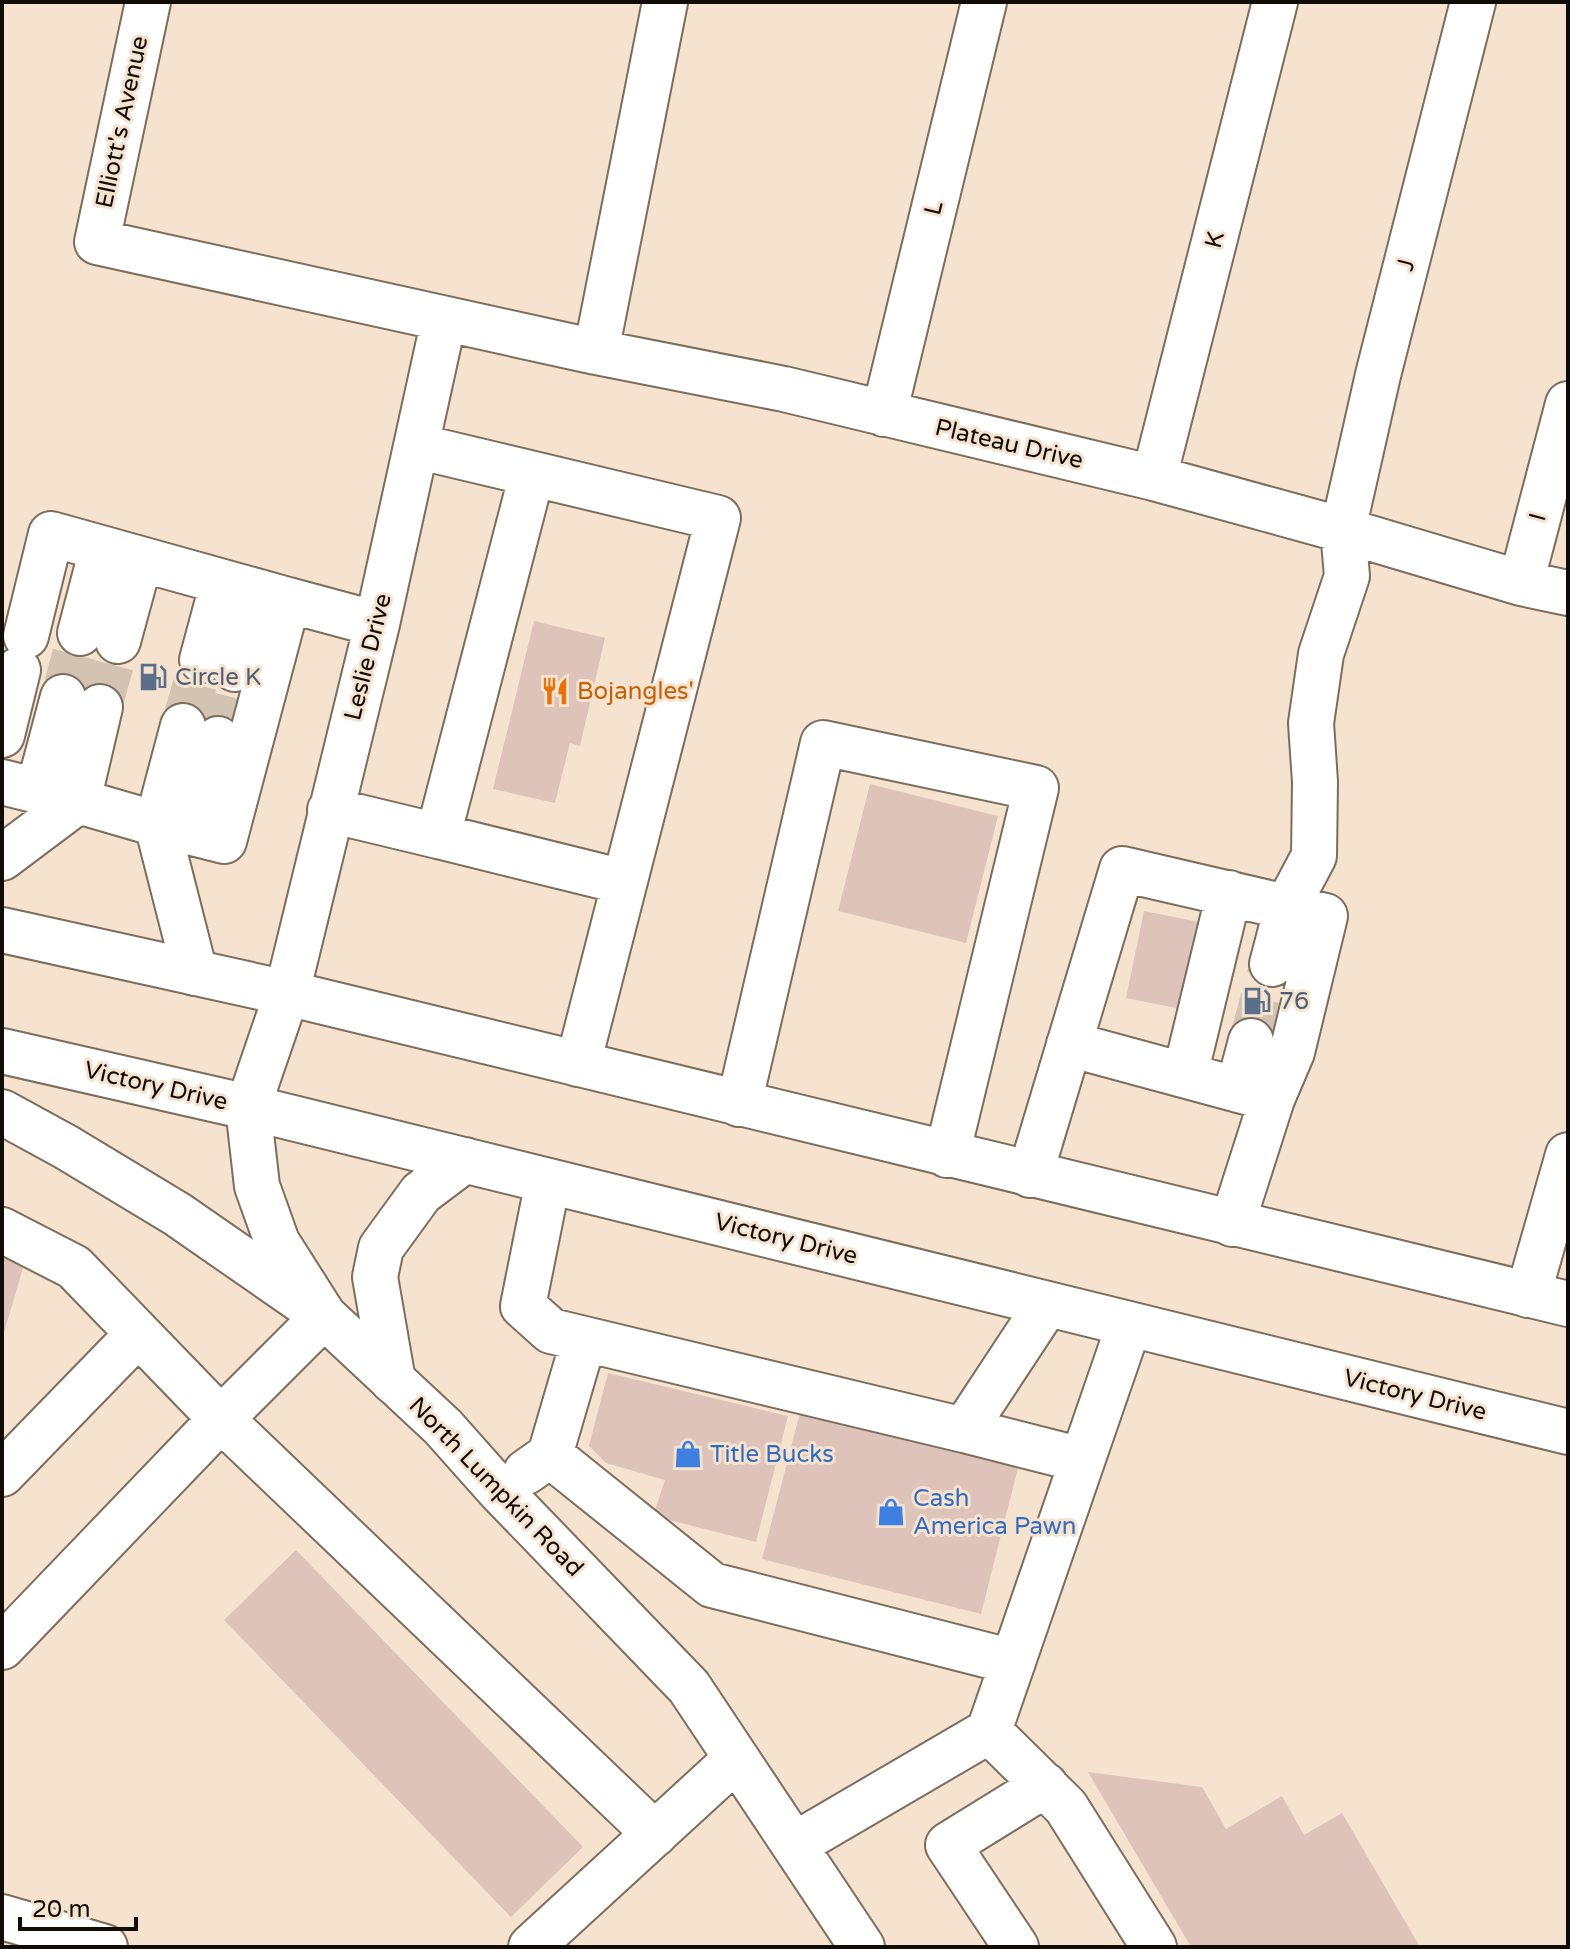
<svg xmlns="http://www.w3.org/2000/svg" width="1570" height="1949" viewBox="0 0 1570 1949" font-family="'Varela Round',sans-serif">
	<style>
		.building { fill: #ddc3ba }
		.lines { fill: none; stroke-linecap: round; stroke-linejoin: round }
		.minor-tunnel { stroke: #d3c3b2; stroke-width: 44; stroke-dasharray: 44 22; stroke-linecap: butt }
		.minor-casing { stroke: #7c6d5c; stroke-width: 48 }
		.highway-casing { stroke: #7c6d5c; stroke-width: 48 }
		.minor { stroke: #fff; stroke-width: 44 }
		.highway { stroke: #fff; stroke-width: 44 }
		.labels { text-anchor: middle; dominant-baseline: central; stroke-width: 6; stroke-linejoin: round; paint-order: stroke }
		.street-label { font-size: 24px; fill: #110c06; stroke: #f5e3d0 }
		.service-label { font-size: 24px; fill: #4e5e75; stroke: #f5e3d0; text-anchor: start }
		.food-label { font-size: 24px; fill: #c56008; stroke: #f5e3d0; text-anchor: start }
		.shop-label { font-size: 24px; fill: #366cbe; stroke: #f5e3d0; text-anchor: start }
	</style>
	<rect width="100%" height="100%" fill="#f5e3d0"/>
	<!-- building -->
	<path class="building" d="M534,621L605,638L580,746L570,743L555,803L493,789Z
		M870,784L998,816L966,943L838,911Z
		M1144,911L1214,925L1196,1012L1126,998Z
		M2,1247L27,1254L3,1336H2Z
		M608,1373L788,1416L756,1542L653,1516L665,1480L606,1463L589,1446Z
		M801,1409L1019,1464L981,1614L762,1559Z
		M296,1550L583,1847L511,1917L224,1620Z
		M1088,1772L1202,1787L1226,1829L1282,1796L1304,1835L1342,1813L1420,1947H1191Z"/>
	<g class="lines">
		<!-- minor-tunnel -->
		<path class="minor-tunnel" d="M63,697L80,633
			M100,707L118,641
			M183,726L202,660
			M218,739L235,669
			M1251,1041L1272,964"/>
		<defs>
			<path id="minor" d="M148,2L97,242L596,352L784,389L1154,478L1343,530L1521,583L1568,593
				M444,319L377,624L287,993L248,1107L257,1186L277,1242L324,1316L443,1427L500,1491L689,1687L862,1947
				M596,352L665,2
				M884,414L984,2
				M416,446L718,518L578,1064
				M1154,478L1275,2
				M1521,583L1568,404
				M288,600L377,624
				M80,633L102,549
				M26,636L51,534L288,600L224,841L157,824L183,726
				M118,641L140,560
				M202,660L223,582
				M235,669L260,592
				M2,735L18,670
				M2,782L78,801L100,707
				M38,791L63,697
				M330,810L438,836L532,474
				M198,828L218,739
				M438,836L624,882
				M2,858L78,801L157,824L195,973
				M1272,964L1287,907L1314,856L1315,782L1311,723L1321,654L1347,576L1343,530L1378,375L1473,2
				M1069,1044L1272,1099
				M1185,1075L1229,893
				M1238,1090L1251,1041
				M739,1104L823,743L1036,788L947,1155
				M1030,1175L1122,869L1325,916L1292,1052L1272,1099L1232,1224
				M548,1181L523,1306L551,1331L964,1430L1047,1304
				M2,1230L74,1267L221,1419L2,1647
				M1528,1295L1568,1155
				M324,1316L221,1419L655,1834
				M964,1430L1082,1460
				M550,1455L712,1585L1013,1662
				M526,1472L550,1455L584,1339
				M2,1474L137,1335
				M989,1731L1066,1807L1154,1947
				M794,1845L989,1731L1129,1325
				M2,1917L105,1947
				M531,1947L736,1759
				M1016,1947L948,1845L1045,1785"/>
			<path id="highway" d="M2,930L287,993L1568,1304
				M2,1051L248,1107L1568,1432
				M2,1112L66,1147L177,1214L324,1316
				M393,1381L375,1277L381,1248L421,1193L465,1160"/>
		</defs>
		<!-- minor casing -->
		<use href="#minor" class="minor-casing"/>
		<!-- highway casing -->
		<use href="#highway" class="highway-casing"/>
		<!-- minor -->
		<use href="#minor" class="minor"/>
		<!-- highway -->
		<use href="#highway" class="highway"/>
	</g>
	<!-- icons -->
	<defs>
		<symbol id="fuel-bare" viewBox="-9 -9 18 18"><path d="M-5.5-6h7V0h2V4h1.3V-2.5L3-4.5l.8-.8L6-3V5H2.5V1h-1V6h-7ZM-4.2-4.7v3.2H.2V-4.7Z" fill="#5c6f8a" stroke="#f5e3d0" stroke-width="2.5" paint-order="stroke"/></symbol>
		<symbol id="restaurant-bare" viewBox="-9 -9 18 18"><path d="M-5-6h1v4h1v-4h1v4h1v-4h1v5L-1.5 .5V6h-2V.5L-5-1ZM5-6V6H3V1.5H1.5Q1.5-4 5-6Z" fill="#e8710a" stroke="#f5e3d0" stroke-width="2.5" paint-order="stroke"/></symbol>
		<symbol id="shop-bare" viewBox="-9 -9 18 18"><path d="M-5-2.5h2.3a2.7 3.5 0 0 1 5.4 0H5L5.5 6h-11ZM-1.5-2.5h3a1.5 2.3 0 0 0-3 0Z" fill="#3f7fe0" stroke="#f5e3d0" stroke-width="2.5" paint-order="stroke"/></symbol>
	</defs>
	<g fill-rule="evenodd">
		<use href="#fuel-bare" x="133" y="657" width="40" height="40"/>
		<use href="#restaurant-bare" x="535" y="671" width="40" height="40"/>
		<use href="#fuel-bare" x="1237" y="981" width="40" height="40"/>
		<use href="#shop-bare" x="668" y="1434" width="40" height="40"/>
		<use href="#shop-bare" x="871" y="1492" width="40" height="40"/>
	</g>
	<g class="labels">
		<!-- street labels -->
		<g class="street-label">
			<text transform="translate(122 122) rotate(-78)">Elliott's Avenue</text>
			<text transform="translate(934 208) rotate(-76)">L</text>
			<text transform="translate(1215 240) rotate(-76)">K</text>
			<text transform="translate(1406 265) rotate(-76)">J</text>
			<text transform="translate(1009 444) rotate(13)">Plateau Drive</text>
			<text transform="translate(1538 517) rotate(-75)">I</text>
			<text transform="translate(368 657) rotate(-76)">Leslie Drive</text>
			<text transform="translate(156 1086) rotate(13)">Victory Drive</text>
			<text transform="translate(786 1239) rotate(14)">Victory Drive</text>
			<text transform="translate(1415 1395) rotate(14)">Victory Drive</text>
			<text transform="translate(496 1487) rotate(46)">North Lumpkin Road</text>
		</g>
		<!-- service labels -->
		<g class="service-label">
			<text x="175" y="677">Circle K</text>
			<text x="1279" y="1001">76</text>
		</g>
		<!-- food labels -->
		<g class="food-label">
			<text x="577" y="691">Bojangles'</text>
		</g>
		<!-- shop labels -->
		<g class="shop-label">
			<text x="710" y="1454">Title Bucks</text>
			<text x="913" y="1498">Cash<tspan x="913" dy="28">America Pawn</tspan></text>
		</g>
	</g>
	<!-- border -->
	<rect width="1570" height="1949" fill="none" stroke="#110c06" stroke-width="8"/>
	<!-- scale -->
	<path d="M20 1917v12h116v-12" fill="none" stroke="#110c06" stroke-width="4"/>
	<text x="32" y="1917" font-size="24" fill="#110c06" stroke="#f5e3d0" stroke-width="6" paint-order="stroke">20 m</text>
</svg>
